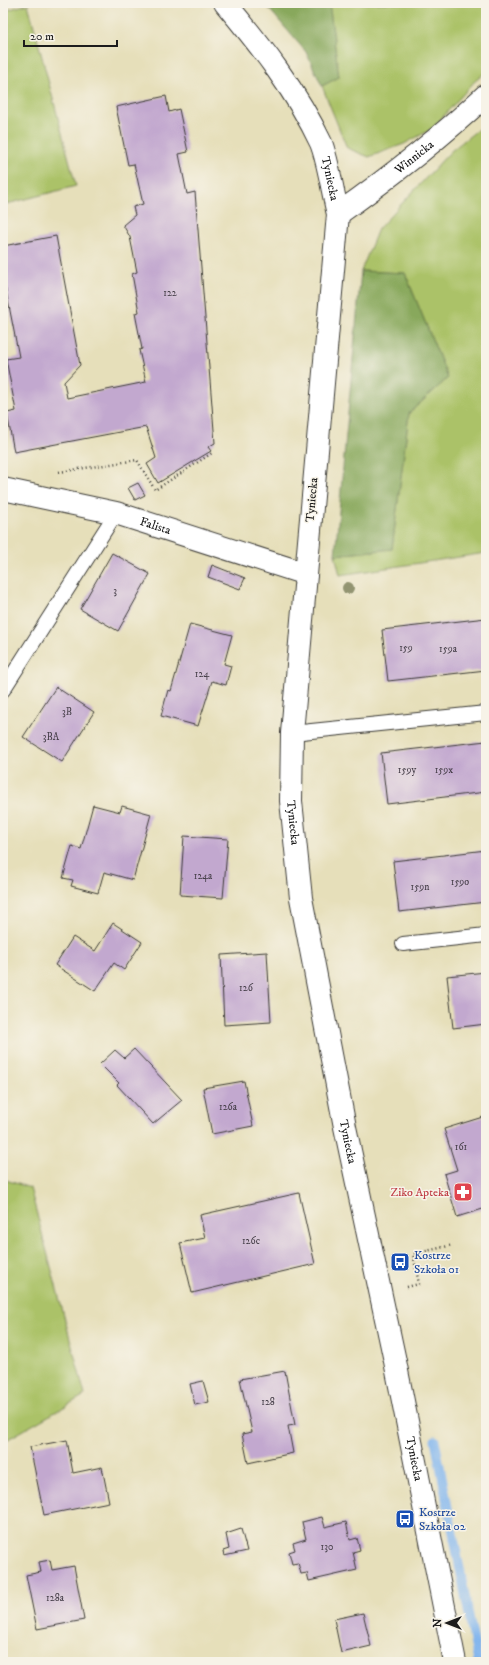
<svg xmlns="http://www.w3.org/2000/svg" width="489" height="1665" viewBox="0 0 489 1665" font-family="'IM FELL DW Pica',serif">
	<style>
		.green { fill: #abc267; stroke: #646f42 }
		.forest { fill: #88a85c; stroke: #52623c }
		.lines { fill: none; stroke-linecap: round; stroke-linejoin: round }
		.stream { stroke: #7fb4ed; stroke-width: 9 }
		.building { fill: #c2a8cf }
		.service-casing { stroke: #3a3934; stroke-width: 16 }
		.minor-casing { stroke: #3a3934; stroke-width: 24 }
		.tertiary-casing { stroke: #3a3934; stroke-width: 24 }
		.path { stroke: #3a3934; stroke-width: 2.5; stroke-dasharray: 1 3; stroke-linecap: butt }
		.service { stroke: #fff; stroke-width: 14 }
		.minor { stroke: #fff; stroke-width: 22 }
		.tertiary { stroke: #fff; stroke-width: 22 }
		.tree { fill: #929471 }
		.labels { text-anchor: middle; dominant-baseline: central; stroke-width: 3; stroke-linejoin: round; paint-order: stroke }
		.number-label { font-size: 10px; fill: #463f49 }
		.street-label { font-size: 12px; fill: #1c1c1c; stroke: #f7f3e8 }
		.health-label { font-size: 12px; fill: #be3a42; stroke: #f7f3e8; text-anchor: end }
		.transit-label { font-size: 12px; fill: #164399; stroke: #f7f3e8; text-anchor: start }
	</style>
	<rect width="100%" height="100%" fill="#f7f3e8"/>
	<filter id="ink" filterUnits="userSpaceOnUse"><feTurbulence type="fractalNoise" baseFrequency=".025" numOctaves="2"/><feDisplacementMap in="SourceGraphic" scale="8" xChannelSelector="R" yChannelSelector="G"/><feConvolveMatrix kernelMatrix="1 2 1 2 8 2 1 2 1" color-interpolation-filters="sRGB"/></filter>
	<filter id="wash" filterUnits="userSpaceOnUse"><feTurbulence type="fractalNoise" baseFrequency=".012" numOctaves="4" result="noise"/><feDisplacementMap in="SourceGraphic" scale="16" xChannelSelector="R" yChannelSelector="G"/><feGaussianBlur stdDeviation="0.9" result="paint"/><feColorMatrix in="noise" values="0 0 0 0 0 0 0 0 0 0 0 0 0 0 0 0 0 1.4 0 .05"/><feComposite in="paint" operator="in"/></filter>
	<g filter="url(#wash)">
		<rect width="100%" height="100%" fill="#e6dfba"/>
		<!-- green -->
		<path class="green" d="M329,3H486V72L474,82L432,129L404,144L369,157L347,148L322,86L339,77Z
			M28,4L76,186L3,205V11Z
			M486,123V553L340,575L335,555L392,549L409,413L448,378L405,273L361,271L378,229L451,151Z
			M3,1179L30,1188L85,1395L3,1442Z"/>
		<!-- forest -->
		<path class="forest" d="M264,3H329L339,77L322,86L306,52Z
			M361,271L405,273L448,378L409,413L392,549L335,555Z"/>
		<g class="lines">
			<!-- stream -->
			<path class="stream" d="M435,1440L478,1662"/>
		</g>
		<g id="blocks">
			<!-- building -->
			<path class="building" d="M166,96L169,112L179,109L188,152L179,154L187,194L195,192L215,443L208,447L211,451L158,483L147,464L156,458L146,427L14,452L7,413L16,411L6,359L19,357L3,275V246L56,236L80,365L64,382L67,398L146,382L139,350L142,349L135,313L139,312L132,274L137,272L130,237L123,225L135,215L133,207L143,204L134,164L128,165L116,107Z
				M138,483L145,495L135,500L128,488Z
				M112,553L150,574L118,631L80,609Z
				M212,565L245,578L240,589L208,577Z
				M486,618V670L388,681L382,630Z
				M190,624L232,635L224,664L231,666L226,685L212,681L198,726L161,716L168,690L171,691Z
				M56,687L94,712L62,762L23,737Z
				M486,741V792L387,804L381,753Z
				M93,805L120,812L122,806L151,814L133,880L104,872L98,893L71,886L73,880L63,878L72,846L81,849Z
				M184,836L228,839L223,898L180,895Z
				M486,850V902L399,912L393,861Z
				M113,923L142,942L124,970L114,963L95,991L55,965L73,937L95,951Z
				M267,952L271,1022L224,1025L221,955Z
				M486,972V1024L453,1028L447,976Z
				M134,1049L182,1100L153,1124L117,1085L119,1083L100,1064L115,1050L124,1058Z
				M244,1081L253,1126L212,1134L203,1088Z
				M486,1116V1208L457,1217L444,1174L457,1170L444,1129Z
				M299,1193L315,1264L192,1293L180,1243L205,1238L200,1215Z
				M285,1371L295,1425L288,1426L293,1453L248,1463L242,1434L252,1432L240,1379Z
				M203,1381L209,1402L195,1405L190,1384Z
				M67,1440L73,1473L102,1467L109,1502L44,1515L30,1447Z
				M322,1517L325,1527L346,1522L350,1540L357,1538L360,1550L353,1552L357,1570L309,1581L307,1573L301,1574L298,1563L292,1564L289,1552L295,1550L293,1543L306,1539L302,1522Z
				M241,1529L247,1551L224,1556L223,1551L229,1549L226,1534Z
				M50,1560L52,1570L74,1566L84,1620L37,1629L26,1575L41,1572L39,1562Z
				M363,1613L371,1646L341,1653L334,1619Z"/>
		</g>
	</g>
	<g filter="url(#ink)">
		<use href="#blocks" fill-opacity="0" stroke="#3a3934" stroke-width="1"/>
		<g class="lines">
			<defs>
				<path id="service" d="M3,690L116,513
					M292,733L486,713
					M403,944L486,935"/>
				<g id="minor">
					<path id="s1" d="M3,489L116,513L306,574"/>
				</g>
				<g id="tertiary">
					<path id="s2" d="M225,3C261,46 297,92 321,143C328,160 333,194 338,214L292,733L291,801L301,898L345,1127L395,1361L455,1662"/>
					<path id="s3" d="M338,214C390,177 439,139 486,95"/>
				</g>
			</defs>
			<!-- service casing -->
			<use href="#service" class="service-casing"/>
			<!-- minor casing -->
			<use href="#minor" class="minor-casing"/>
			<!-- tertiary casing -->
			<use href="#tertiary" class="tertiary-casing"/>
			<!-- path -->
			<path class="path" d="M59,472L137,460L155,490L212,453
				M407,1287L419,1284L413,1254L453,1245"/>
			<!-- service -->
			<use href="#service" class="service"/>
			<!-- minor -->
			<use href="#minor" class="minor"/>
			<!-- tertiary -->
			<use href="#tertiary" class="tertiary"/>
		</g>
		<!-- trees -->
		<circle class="tree" cx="348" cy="588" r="6"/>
	</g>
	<!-- icons -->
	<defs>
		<symbol id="pharmacy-square" viewBox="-11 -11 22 22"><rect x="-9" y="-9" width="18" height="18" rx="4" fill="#e0444e" stroke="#f7f3e8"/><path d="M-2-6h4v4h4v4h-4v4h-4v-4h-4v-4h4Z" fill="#fff"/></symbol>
		<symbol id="bus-square" viewBox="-11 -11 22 22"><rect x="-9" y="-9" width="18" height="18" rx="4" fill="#1a4fb4" stroke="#f7f3e8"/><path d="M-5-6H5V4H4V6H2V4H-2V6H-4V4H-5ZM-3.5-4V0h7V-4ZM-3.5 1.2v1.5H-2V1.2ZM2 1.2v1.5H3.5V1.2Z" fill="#fff"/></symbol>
	</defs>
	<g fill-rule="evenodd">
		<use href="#pharmacy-square" x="452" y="1181" width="22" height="22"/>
		<use href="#bus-square" x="389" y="1251" width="22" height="22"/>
		<use href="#bus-square" x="394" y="1508" width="22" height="22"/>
	</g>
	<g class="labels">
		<!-- number labels -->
		<g class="number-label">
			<text x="170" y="293">122</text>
			<text x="115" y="591">3</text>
			<text x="406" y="648">159</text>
			<text x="448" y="649">159a</text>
			<text x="202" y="674">124</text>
			<text x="67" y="712">3B</text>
			<text x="51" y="737">3BA</text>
			<text x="407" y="770">159y</text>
			<text x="444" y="770">159x</text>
			<text x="203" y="876">124a</text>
			<text x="460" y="882">159o</text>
			<text x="420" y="887">159n</text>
			<text x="246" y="988">126</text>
			<text x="228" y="1107">126a</text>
			<text x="461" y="1147">161</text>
			<text x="251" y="1241">126c</text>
			<text x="268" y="1402">128</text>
			<text x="327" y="1547">130</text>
			<text x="55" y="1598">128a</text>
		</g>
		<!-- street labels -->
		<g class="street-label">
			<text stroke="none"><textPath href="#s3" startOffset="95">Winnicka</textPath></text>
			<text stroke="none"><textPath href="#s2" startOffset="207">Tyniecka</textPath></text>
			<text transform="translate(312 500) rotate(-85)">Tyniecka</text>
			<text stroke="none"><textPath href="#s1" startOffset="157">Falista</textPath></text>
			<text stroke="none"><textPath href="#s2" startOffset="854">Tyniecka</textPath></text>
			<text stroke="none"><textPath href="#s2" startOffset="1178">Tyniecka</textPath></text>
			<text stroke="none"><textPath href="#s2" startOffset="1502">Tyniecka</textPath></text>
		</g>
		<!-- health labels -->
		<g class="health-label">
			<text x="449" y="1192">Ziko Apteka</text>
		</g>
		<!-- transit labels -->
		<g class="transit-label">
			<text x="414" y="1255">Kostrze<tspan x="414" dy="14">Szkoła 01</tspan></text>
			<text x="419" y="1512">Kostrze<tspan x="419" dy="14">Szkoła 02</tspan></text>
		</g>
	</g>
	<!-- margin -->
	<rect width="489" height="1665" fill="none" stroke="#f7f3e8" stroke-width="16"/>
	<!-- north arrow -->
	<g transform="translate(447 1623) rotate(270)" stroke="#f7f3e8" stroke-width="3" paint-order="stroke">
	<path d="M0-3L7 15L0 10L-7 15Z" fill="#1c1c1c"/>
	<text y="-6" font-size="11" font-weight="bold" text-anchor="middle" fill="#1c1c1c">N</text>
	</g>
	<!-- scale -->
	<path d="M24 40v6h93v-6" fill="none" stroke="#1c1c1c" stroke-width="2"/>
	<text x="30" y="40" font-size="12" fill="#1c1c1c" stroke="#f7f3e8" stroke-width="3" paint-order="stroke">20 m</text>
</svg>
